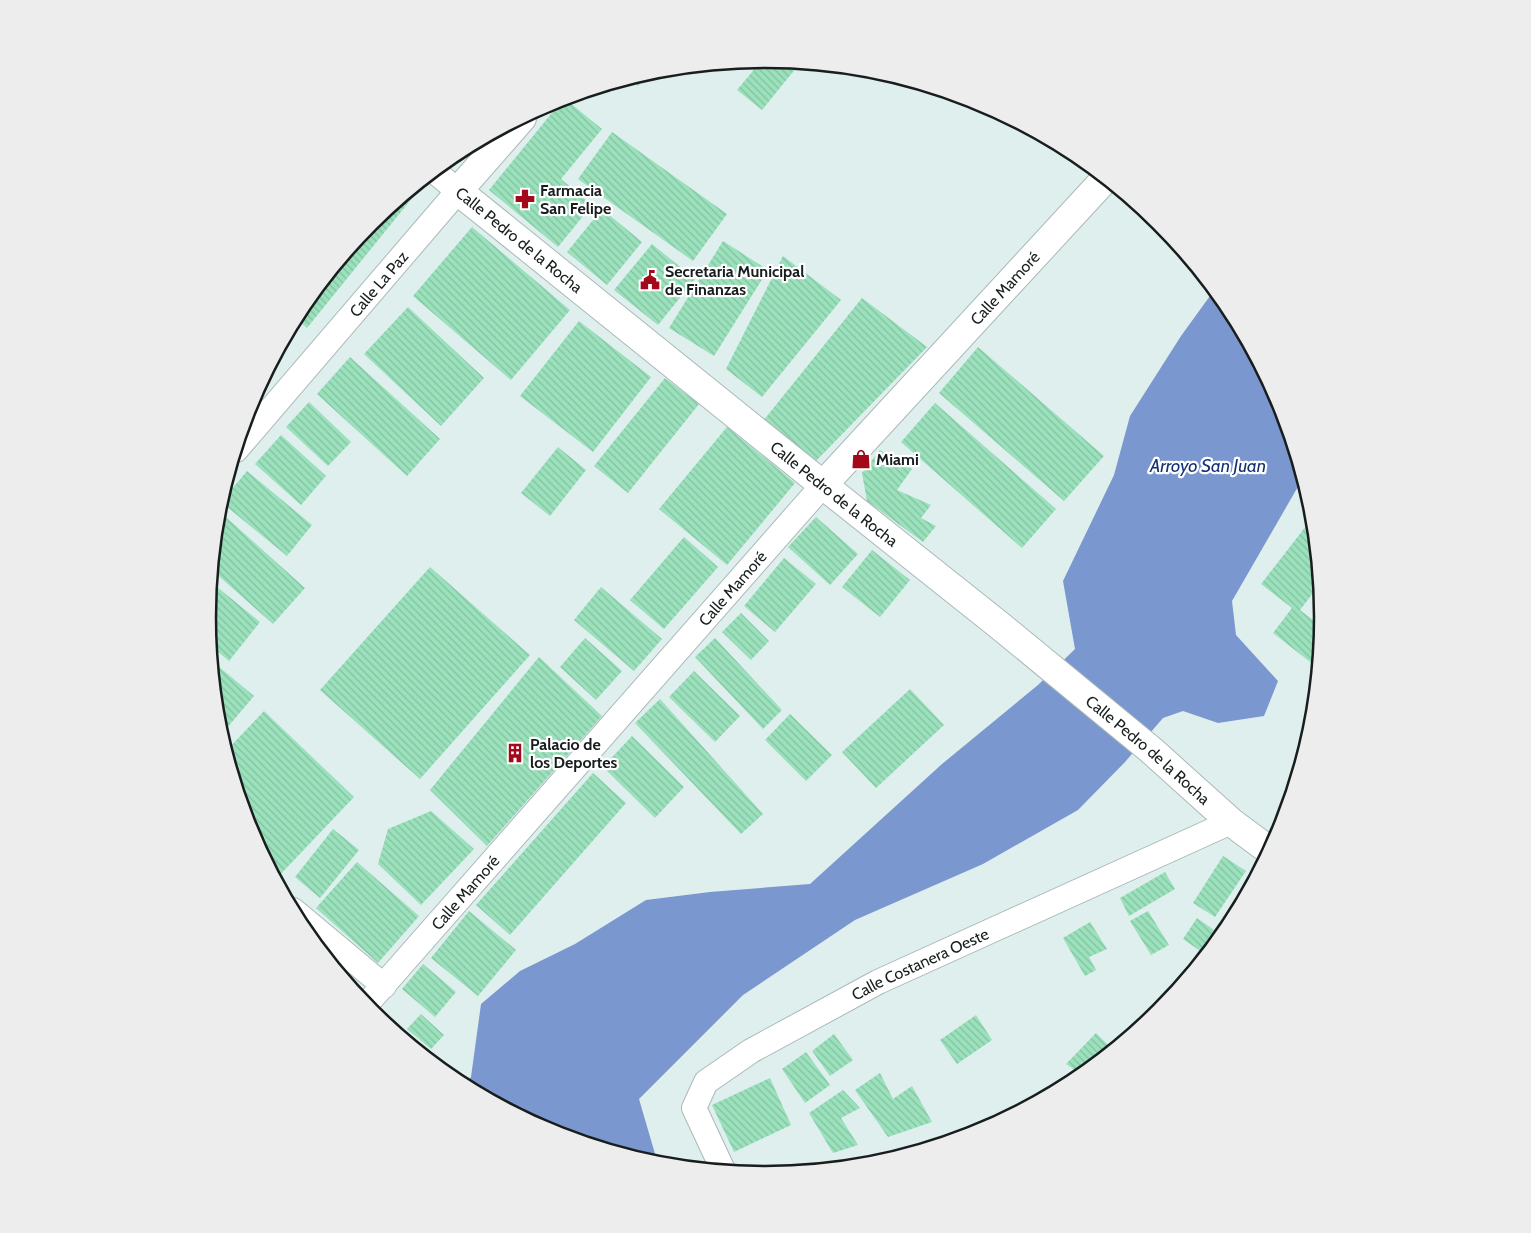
<svg xmlns="http://www.w3.org/2000/svg" width="1531" height="1233" viewBox="0 0 1531 1233" font-family="Cabin,sans-serif">
	<style>
		.water { fill: #7b97cf }
		.building { fill: url(#building-back-hatch) }
		.lines { fill: none; stroke-linecap: round; stroke-linejoin: round }
		.minor-casing { stroke: #aab9b9; stroke-width: 26 }
		.primary-casing { stroke: #aab9b9; stroke-width: 30 }
		.minor { stroke: #fff; stroke-width: 24 }
		.primary { stroke: #fff; stroke-width: 28 }
		.labels { text-anchor: middle; dominant-baseline: central; stroke-width: 4.5; stroke-linejoin: round; paint-order: stroke }
		.poi-label { font-size: 16px; font-weight: bold; fill: #181e1e; stroke: #fff; text-anchor: start }
		.street-label { font-size: 16px; fill: #181e1e; stroke: #fff }
		.water-label { font-size: 18px; font-style: italic; fill: #133172; stroke: #fff }
		.rim { fill: none; stroke: #181e1e; stroke-width: 2.5 }
	</style>
	<defs>
		<pattern id="building-back-hatch" width="6" height="6" patternUnits="userSpaceOnUse" patternTransform="scale(1.25)"><rect width="6" height="6" fill="#9ae1bc"/><path d="M-1 5l2 2M0 0l6 6M5-1l2 2" fill="none" stroke="#84c1a1"/></pattern>
	</defs>
	<rect width="100%" height="100%" fill="#deefee"/>
	<!-- water -->
	<path class="water" d="M1215,289L1229,307L1281,403L1303,478L1232,601L1236,635L1278,681L1264,716L1218,723L1183,711L1163,718L1125,762L1078,810L983,864L855,920L743,995L639,1099L658,1164L552,1132L465,1085L471,1077L481,1004L520,971L575,944L646,900L710,892L810,884L942,764L1038,685L1075,649L1063,581L1114,475L1130,416L1181,336Z"/>
	<!-- building -->
	<path class="building" d="M763,59L801,62L762,110L737,90Z
		M651,71L638,86L628,78L636,76Z
		M564,98L602,129L561,179L592,205L558,247L489,190Z
		M612,132L727,214L693,261L578,179Z
		M408,192L413,197L307,328L296,318L302,306L371,222Z
		M602,209L642,242L607,285L567,252Z
		M472,227L570,310L511,380L413,296Z
		M723,241L768,270L714,356L669,328Z
		M652,244L695,279L658,325L614,290Z
		M783,256L841,300L762,397L726,369Z
		M862,298L927,347L814,463L763,421Z
		M408,307L484,378L441,426L364,354Z
		M579,321L651,377L593,452L520,396Z
		M978,347L1104,456L1064,501L939,393Z
		M350,357L440,439L407,476L317,394Z
		M665,378L699,404L628,493L594,466Z
		M309,402L351,442L328,466L286,427Z
		M935,403L1056,509L1022,548L901,442Z
		M727,427L795,483L727,565L659,509Z
		M281,435L326,476L301,505L255,464Z
		M558,447L586,470L550,516L521,493Z
		M880,450L912,469L897,490L931,505L921,518L936,526L923,542L867,501L862,473Z
		M247,471L312,525L287,556L221,502Z
		M218,510L305,588L273,624L212,570Z
		M816,517L858,554L830,585L788,547Z
		M1313,517L1320,584L1300,610L1322,627L1318,668L1273,633L1292,608L1261,584Z
		M684,537L718,567L664,629L630,600Z
		M872,550L910,580L880,617L842,587Z
		M784,558L816,584L775,632L744,606Z
		M430,567L530,655L420,779L320,690Z
		M211,582L260,622L229,661L211,646L208,616Z
		M601,587L662,639L634,671L574,620Z
		M741,613L769,641L751,660L722,632Z
		M585,638L622,671L596,700L560,667Z
		M715,638L782,710L763,729L695,657Z
		M539,657L602,716L487,846L430,790Z
		M212,661L254,696L221,735L218,725Z
		M694,671L740,716L715,742L669,697Z
		M910,689L944,725L876,788L842,752Z
		M660,699L763,814L741,834L635,723Z
		M264,711L354,797L276,879L250,830L226,751Z
		M790,714L832,755L806,781L765,740Z
		M632,736L684,787L655,818L603,767Z
		M593,773L626,803L510,935L476,905Z
		M431,811L474,849L421,905L378,864L388,829Z
		M333,829L359,850L320,898L295,877Z
		M1223,856L1246,871L1215,917L1193,903Z
		M357,862L419,916L378,963L316,908Z
		M1165,872L1175,889L1129,916L1120,898Z
		M1239,894L1245,897L1229,927L1206,955L1183,939L1197,918L1214,930Z
		M469,911L516,950L478,996L431,958Z
		M1148,911L1169,945L1151,955L1130,921Z
		M1090,922L1107,949L1089,957L1096,970L1085,976L1063,938Z
		M423,964L456,992L435,1017L402,989Z
		M421,1014L444,1035L431,1049L407,1029Z
		M976,1015L992,1040L957,1064L940,1040Z
		M1096,1033L1113,1050L1082,1075L1066,1064Z
		M834,1034L853,1060L830,1076L812,1051Z
		M806,1052L830,1085L805,1103L782,1069Z
		M880,1073L893,1099L912,1086L932,1122L888,1137L855,1090Z
		M770,1078L791,1125L734,1152L712,1105Z
		M843,1090L860,1108L841,1118L858,1145L833,1153L809,1113Z"/>
	<g class="lines">
		<defs>
			<g id="minor">
				<path id="s1" d="M236,450L458,191L434,171"/>
				<path d="M293,910L384,986"/>
				<path id="s2" d="M366,1005L823,485"/>
				<path id="s3" d="M723,1170L694,1108L706,1082L751,1051L878,982L1231,822"/>
			</g>
			<g id="primary">
				<path id="s4" d="M522,118L458,191L823,485L999,625L1151,750L1231,822L1270,851"/>
				<path id="s5" d="M823,485L1106,178"/>
			</g>
		</defs>
		<!-- minor casing -->
		<use href="#minor" class="minor-casing"/>
		<!-- primary casing -->
		<use href="#primary" class="primary-casing"/>
		<!-- minor -->
		<use href="#minor" class="minor"/>
		<!-- primary -->
		<use href="#primary" class="primary"/>
	</g>
	<!-- icons -->
	<defs>
		<symbol id="pharmacy-bare" viewBox="-9 -9 18 18"><path d="M-2-6h4v4h4v4h-4v4h-4v-4h-4v-4h4Z" fill="#a4091b" stroke="#fff" stroke-width="2.5" paint-order="stroke"/></symbol>
		<symbol id="civic-bare" viewBox="-9 -9 18 18"><path d="M-.6-6.5H3V-4.5H.6V-3L4-1V1h2V6H-6V1h2V-1L-.6-3ZM-1.2 2.5V6h2.4V2.5Z" fill="#a4091b" stroke="#fff" stroke-width="2.5" paint-order="stroke"/></symbol>
		<symbol id="shop-bare" viewBox="-9 -9 18 18"><path d="M-5-2.5h2.3a2.7 3.5 0 0 1 5.4 0H5L5.5 6h-11ZM-1.5-2.5h3a1.5 2.3 0 0 0-3 0Z" fill="#a4091b" stroke="#fff" stroke-width="2.5" paint-order="stroke"/></symbol>
		<symbol id="building-bare" viewBox="-9 -9 18 18"><path d="M-4-6H4V6H1V3H-1V6H-4ZM-2.5-4.3h1.7v1.8h-1.7ZM.8-4.3h1.7v1.8H.8ZM-2.5-1h1.7V.8h-1.7ZM.8-1h1.7V.8H.8Z" fill="#a4091b" stroke="#fff" stroke-width="2.5" paint-order="stroke"/></symbol>
	</defs>
	<g fill-rule="evenodd">
		<use href="#pharmacy-bare" x="511" y="185" width="28" height="28"/>
		<use href="#civic-bare" x="636" y="266" width="28" height="28"/>
		<use href="#shop-bare" x="847" y="445" width="28" height="28"/>
		<use href="#building-bare" x="501" y="739" width="28" height="28"/>
	</g>
	<g class="labels">
		<!-- poi labels -->
		<g class="poi-label">
			<text x="540" y="190">Farmacia<tspan x="540" dy="18">San Felipe</tspan></text>
			<text x="665" y="271">Secretaria Municipal<tspan x="665" dy="18">de Finanzas</tspan></text>
			<text x="876" y="459">Miami</text>
			<text x="530" y="744">Palacio de<tspan x="530" dy="18">los Deportes</tspan></text>
		</g>
		<!-- street labels -->
		<g class="street-label">
			<text transform="translate(519 240) rotate(39)">Calle Pedro de la Rocha</text>
			<text stroke="none"><textPath href="#s1" startOffset="219">Calle La Paz</textPath></text>
			<text stroke="none"><textPath href="#s5" startOffset="268">Calle Mamoré</textPath></text>
			<text stroke="none"><textPath href="#s4" startOffset="580">Calle Pedro de la Rocha</textPath></text>
			<text stroke="none"><textPath href="#s2" startOffset="555">Calle Mamoré</textPath></text>
			<text stroke="none"><textPath href="#s4" startOffset="985">Calle Pedro de la Rocha</textPath></text>
			<text stroke="none"><textPath href="#s2" startOffset="150">Calle Mamoré</textPath></text>
			<text stroke="none"><textPath href="#s3" startOffset="342">Calle Costanera Oeste</textPath></text>
		</g>
		<!-- water labels -->
		<g class="water-label">
			<text x="1208" y="466">Arroyo San Juan</text>
		</g>
	</g>
	<!-- crop -->
	<path d="M0 0H1531V1233H0ZM216 617a549 549 0 1 1 1098 0a549 549 0 1 1-1098 0Z" fill="#ededed" fill-rule="evenodd"/>
	<path class="rim" d="M216 617a549 549 0 1 1 1098 0a549 549 0 1 1-1098 0Z"/>
</svg>
